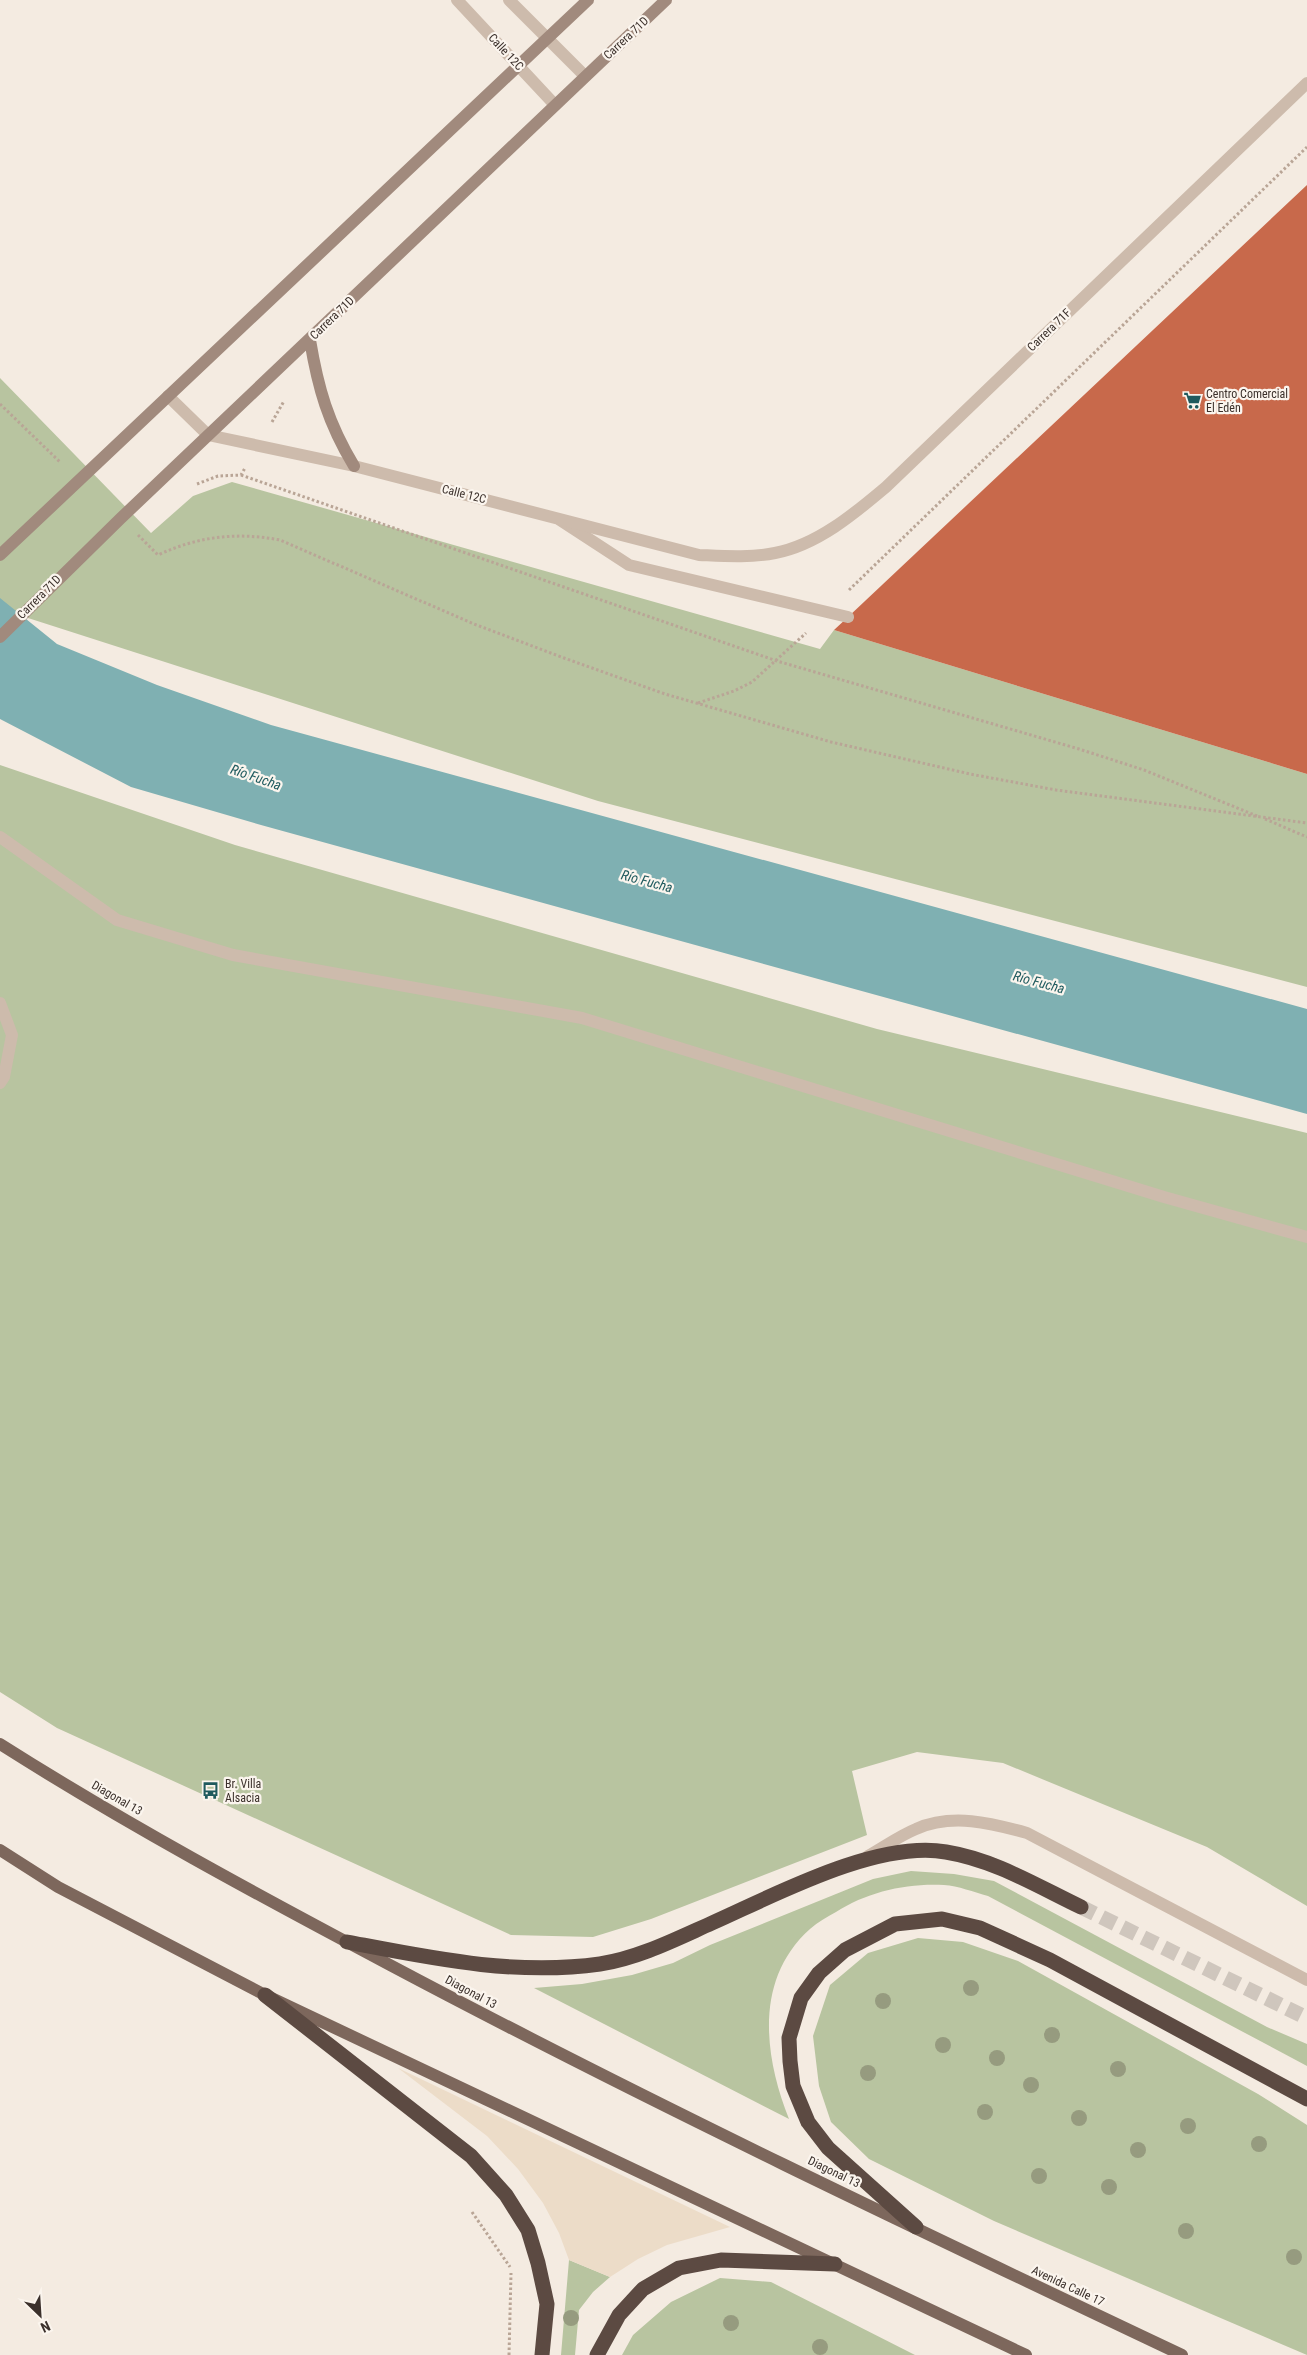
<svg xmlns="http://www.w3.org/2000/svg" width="1307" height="2355" viewBox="0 0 1307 2355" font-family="'Roboto Condensed',sans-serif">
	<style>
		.green { fill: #b8c4a0 }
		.plaza { fill: #ecdcc8 }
		.water { fill: #7fb0b2 }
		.building { fill: #c8694b }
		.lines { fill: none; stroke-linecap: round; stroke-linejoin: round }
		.highway-tunnel { stroke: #cfc6bd; stroke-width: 15; stroke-dasharray: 15 8; stroke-linecap: butt }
		.path { stroke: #b9a596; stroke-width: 3; stroke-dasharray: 2.5 2.5; stroke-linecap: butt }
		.lane { stroke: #cdbbac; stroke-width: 12 }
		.street { stroke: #cdbbac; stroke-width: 12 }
		.secondary { stroke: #a18a7d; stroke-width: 12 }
		.primary { stroke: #7d675c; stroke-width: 12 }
		.highway { stroke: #5c4a42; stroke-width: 15 }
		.tree { fill: #969b7f }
		.labels { text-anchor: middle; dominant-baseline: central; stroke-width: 4.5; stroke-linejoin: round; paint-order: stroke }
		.street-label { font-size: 12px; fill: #3b302b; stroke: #fbf5ee }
		.poi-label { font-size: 12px; fill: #3b302b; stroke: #fbf5ee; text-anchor: start }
		.water-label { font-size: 14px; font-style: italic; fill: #1f5a5e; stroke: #fbf5ee }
	</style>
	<rect width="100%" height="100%" fill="#f4ebe1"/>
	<!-- green -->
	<path class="green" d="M0,378L151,533L193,496L232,482L820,649L834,630L1307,774V987L598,801L0,609Z
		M0,765L235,845L877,1029L1307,1133V1906L1207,1847L1003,1763L917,1752L852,1771L867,1835L651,1919L593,1937L511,1935L57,1728L0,1692Z
		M911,1871L954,1874L994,1881L1267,2027L1307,2044V2066L988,1896C974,1892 958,1886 944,1885C906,1883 867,1892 836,1912C827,1917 818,1922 810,1929C754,1979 764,2056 789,2119L534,1988L582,1984L632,1975L673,1963L710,1945L873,1879Z
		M918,1938L963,1942L1018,1961L1258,2094L1307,2125V2355L994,2221L869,2159L831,2122L819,2086L813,2036L830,1985L868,1953Z
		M569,2260L610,2277L593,2292L579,2310L575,2355H561Z
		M720,2278L771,2282L915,2355H622L633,2335L671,2302Z"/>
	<!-- plaza -->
	<path class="plaza" d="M398,2068L730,2227L667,2245L638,2259L610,2277L569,2260L559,2233L543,2203L518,2169L487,2136Z"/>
	<!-- water -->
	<path class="water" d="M0,598L57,644L157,685L271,725L1307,1009V1114L261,825L131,787L0,719Z"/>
	<!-- building -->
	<path class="building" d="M1307,185V774L834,630L848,617Z"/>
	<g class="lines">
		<!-- highway-tunnel -->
		<path class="highway-tunnel" d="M1081,1907L1307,2018"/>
		<!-- path -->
		<path class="path" d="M0,404L61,463
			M272,422L284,401
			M241,475L777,661L1079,749L1144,770L1257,816
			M197,484L218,476L241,475L245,468
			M138,535L158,555C199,536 237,532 280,540L474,624L564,658L665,694L831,742L970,774L1056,790L1307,823
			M849,590L1307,147
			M698,703L734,691L752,682L806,633
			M1265,819L1307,837
			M472,2212L510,2267
			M509,2355L511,2273"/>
		<!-- lane -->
		<path class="lane" d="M560,520L629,565L848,617
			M0,837L117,920L233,955L582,1018L1164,1197L1307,1237
			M0,1003L12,1035L4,1077L0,1083
			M868,1856C884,1847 899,1836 916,1829C952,1813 991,1823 1027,1833L1307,1980"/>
		<!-- street -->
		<path class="street" d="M457,0L555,105
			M509,0L585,76
			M168,396L208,435L354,466L699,555C723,556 750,558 775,553C817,545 854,514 886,487L1307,83"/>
		<!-- secondary -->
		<path class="secondary" d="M310,340C318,388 328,423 354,466
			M0,555L588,0
			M0,637L120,519L666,0"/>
		<!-- primary -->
		<path class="primary" d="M0,1744C126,1824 258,1895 390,1965C650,2103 916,2229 1182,2355
			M0,1850L58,1887L265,1995L1026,2355"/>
		<!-- highway -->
		<path class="highway" d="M347,1942C431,1958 514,1976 600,1964C639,1958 676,1939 712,1923C775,1895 877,1840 946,1852C995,1860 1037,1886 1081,1907
			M265,1995L471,2156L506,2195L528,2230L538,2263L547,2304L542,2355
			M916,2227L828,2148L808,2122L793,2086L790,2061L789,2038L801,1998L819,1973L845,1950L895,1924L942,1919L980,1928L1050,1960L1307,2099
			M597,2355L619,2315L643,2289L679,2268L721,2260L835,2264"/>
	</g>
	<!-- trees -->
	<g class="tree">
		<circle cx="971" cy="1988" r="8"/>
		<circle cx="883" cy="2001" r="8"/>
		<circle cx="1052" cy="2035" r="8"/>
		<circle cx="943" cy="2045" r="8"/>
		<circle cx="997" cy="2058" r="8"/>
		<circle cx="1118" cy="2069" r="8"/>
		<circle cx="868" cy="2073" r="8"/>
		<circle cx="1031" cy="2085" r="8"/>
		<circle cx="985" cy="2112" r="8"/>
		<circle cx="1079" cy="2118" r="8"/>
		<circle cx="1188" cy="2126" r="8"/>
		<circle cx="1259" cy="2144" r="8"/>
		<circle cx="1138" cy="2150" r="8"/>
		<circle cx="1039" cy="2176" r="8"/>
		<circle cx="1109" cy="2187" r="8"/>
		<circle cx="1186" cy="2231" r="8"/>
		<circle cx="1294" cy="2257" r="8"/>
		<circle cx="571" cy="2318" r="8"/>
		<circle cx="731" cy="2323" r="8"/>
		<circle cx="820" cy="2347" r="8"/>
	</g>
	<!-- icons -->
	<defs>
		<symbol id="supermarket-bare" viewBox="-9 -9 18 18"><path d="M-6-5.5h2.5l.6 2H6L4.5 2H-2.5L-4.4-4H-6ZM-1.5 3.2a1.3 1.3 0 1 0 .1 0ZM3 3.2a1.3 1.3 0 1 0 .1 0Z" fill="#1f5a5e" stroke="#fbf5ee" stroke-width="2.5" paint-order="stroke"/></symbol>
		<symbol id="bus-bare" viewBox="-9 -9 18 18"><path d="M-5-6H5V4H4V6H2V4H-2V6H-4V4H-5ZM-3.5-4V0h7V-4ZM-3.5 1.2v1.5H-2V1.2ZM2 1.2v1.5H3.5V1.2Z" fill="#1f5a5e" stroke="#fbf5ee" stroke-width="2.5" paint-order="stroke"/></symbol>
	</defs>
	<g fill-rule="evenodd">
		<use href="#supermarket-bare" x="1180" y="388" width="25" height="25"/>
		<use href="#bus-bare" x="198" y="1778" width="25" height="25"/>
	</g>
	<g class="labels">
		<!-- street labels -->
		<g class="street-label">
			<text transform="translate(626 38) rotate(-43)">Carrera 71D</text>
			<text transform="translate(506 52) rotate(47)">Calle 12C</text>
			<text transform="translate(332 318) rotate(-44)">Carrera 71D</text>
			<text transform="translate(1049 330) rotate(-44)">Carrera 71F</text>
			<text transform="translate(464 494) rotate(14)">Calle 12C</text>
			<text transform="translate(39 597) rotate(-45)">Carrera 71D</text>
			<text transform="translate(117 1798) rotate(30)">Diagonal 13</text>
			<text transform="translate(471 1992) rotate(28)">Diagonal 13</text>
			<text transform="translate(834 2172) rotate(26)">Diagonal 13</text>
			<text transform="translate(1068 2286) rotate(25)">Avenida Calle 17</text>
		</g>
		<!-- poi labels -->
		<g class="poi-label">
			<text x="1206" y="394">Centro Comercial<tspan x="1206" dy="14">El Edén</tspan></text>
			<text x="225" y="1784">Br. Villa<tspan x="225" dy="14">Alsacia</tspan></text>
		</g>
		<!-- water labels -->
		<g class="water-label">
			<text transform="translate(256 777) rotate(19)">Río Fucha</text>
			<text transform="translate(647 881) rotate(15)">Río Fucha</text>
			<text transform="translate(1039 982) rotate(15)">Río Fucha</text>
		</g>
	</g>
	<!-- north arrow -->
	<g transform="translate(40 2315) rotate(155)" stroke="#fbf5ee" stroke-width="4" paint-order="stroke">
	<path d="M0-4L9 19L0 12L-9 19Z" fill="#3b302b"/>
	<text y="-8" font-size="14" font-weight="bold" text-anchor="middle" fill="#3b302b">N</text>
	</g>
</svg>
